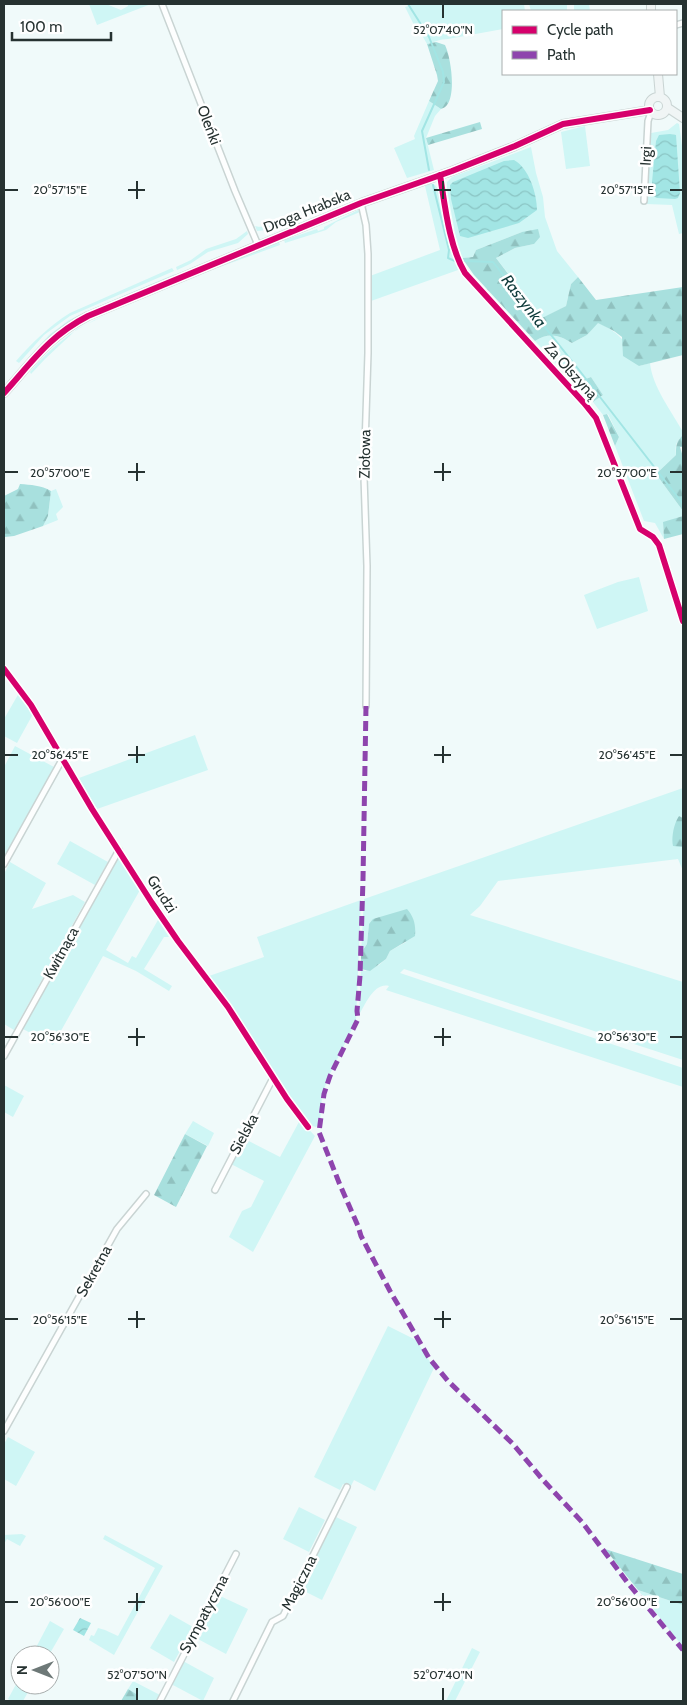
<svg xmlns="http://www.w3.org/2000/svg" width="687" height="1705" viewBox="0 0 687 1705" font-family="Cabin,sans-serif">
	<style>
		.grass { fill: #cff6f5 }
		.forest { fill: url(#forest-firs) }
		.water { fill: url(#water-waves) }
		.lines { fill: none; stroke-linecap: round; stroke-linejoin: round }
		.stream { stroke: #a2e5e4; stroke-width: 2 }
		.street-casing { stroke: #c9d4d3; stroke-width: 8 }
		.secondary-casing { stroke: #c9d4d3; stroke-width: 10 }
		.street { stroke: #fdfefe; stroke-width: 5 }
		.secondary { stroke: #f0f5f5; stroke-width: 8 }
		.quiet { stroke: #8e44ad; stroke-width: 5; stroke-dasharray: 10 5; stroke-linecap: butt }
		.cycleway-casing { stroke: #fff; stroke-width: 9 }
		.cycleway { stroke: #d6006c; stroke-width: 6 }
		.ticks { fill: none; stroke: #263231; stroke-width: 2 }
		.labels { text-anchor: middle; dominant-baseline: central; stroke-width: 5; stroke-linejoin: round; paint-order: stroke }
		.street-label { font-size: 15px; fill: #263231; stroke: #fff }
		.water-label { font-size: 16px; font-style: italic; fill: #0e3a3a; stroke: #fff }
		.ticks-label { font-size: 12px; text-anchor: middle; fill: #263231; stroke: #fff; stroke-width: 5; stroke-linejoin: round; paint-order: stroke }
	</style>
	<defs>
		<pattern id="forest-firs" width="22" height="20" patternUnits="userSpaceOnUse" patternTransform="scale(1.25)"><rect width="22" height="20" fill="#a8e0de"/><path d="M5 1l3.5 6h-7zM16 11l3.5 6h-7z" fill="#90c1bf"/></pattern>
		<pattern id="water-waves" width="16" height="10" patternUnits="userSpaceOnUse" patternTransform="scale(1.25)"><rect width="16" height="10" fill="#a2e5e4"/><path d="M0 5q4-4 8 0t8 0" fill="none" stroke="#8bc5c4"/></pattern>
	</defs>
	<rect width="100%" height="100%" fill="#f0fafa"/>
	<!-- grass -->
	<path class="grass" d="M89,4H106L121,10L128,6V4H151L97,25Z
		M414,4H524L525,11H503V29L448,39C440,39 435,42 427,44L418,28L415,27L405,7Z
		M529,4H567V11H531Z
		M574,4H589L590,11H574Z
		M429,101L441,109L435,116L426,138L434,170L407,178L394,148L415,139L414,136Z
		M677,123L679,124L683,153V233L679,234L672,205L646,204L651,133L668,130Z
		M585,126L590,166L566,169L561,132Z
		M531,147L536,173L543,197L545,217L557,251L578,277L571,284L566,306L543,318L496,258L515,248L534,244L522,232L476,250L473,257L462,258L455,233L447,189V182L452,177Z
		M431,183L435,185L438,189H440L458,270L371,301L370,276L440,250L425,186Z
		M322,206L323,209L305,217L304,214L301,215L302,218L283,226L282,223L279,224L280,227L277,225L275,226L276,229L257,231L255,226C273,231 304,212 322,206Z
		M358,210L360,212L336,222L326,230L285,243L284,240L317,229L318,231L324,229V227Z
		M247,231L248,234L238,243L208,252L190,264L177,270L176,267L191,260L206,249L236,239Z
		M279,242L280,245L217,268Z
		M172,268L174,271L70,316L44,335L19,363L16,361C32,343 49,326 70,313Z
		M175,274L174,276L68,323L47,339L24,366H21L49,335L69,320L90,310Z
		M106,315L77,329L45,359L31,374L30,372C53,345 73,329 106,315Z
		M598,322C624,336 625,342 639,366L650,363C652,386 672,412 683,432V435C676,441 675,446 676,455L656,474L683,511V516L663,523L664,539L655,523L644,521L615,446L619,437L608,414L603,415L593,402L603,395L591,377L575,383L535,341C549,332 559,335 572,343L587,335Z
		M56,489L63,507L56,514L58,520L43,526L48,516L51,491Z
		M639,577L648,611L597,629L584,595L618,582Z
		M19,693L33,714L17,743L4,736V719Z
		M195,735L208,770L97,809L79,778Z
		M15,746L54,767L4,858V767Z
		M683,788V818L679,816L681,847L683,840V871L678,859L498,881L480,906L470,915L683,982V1060L404,969L400,973L683,1068V1087L386,990L389,986C374,982 365,1005 359,1015L361,969L365,971L379,965L386,959L390,951L406,942L369,924L367,944L361,953L364,899Z
		M70,841L108,862L95,885L57,864Z
		M116,859H121L140,890L106,950L128,963L132,956L136,958L158,920L169,937H164L144,969L172,986L169,991L136,971L103,956L53,1045L23,1029Z
		M10,862L46,883L32,909L73,895L85,902L14,1030L4,1024V874Z
		M361,900L356,1021L328,1078L322,1096L320,1123L316,1127L309,1125L285,1093L249,1034L209,976L264,957L257,937Z
		M4,1085L24,1096L13,1117L4,1112Z
		M300,1120L315,1136L253,1252L229,1237L242,1211L251,1207L264,1181L231,1164L245,1139L280,1157Z
		M193,1121L214,1133L208,1146L185,1134Z
		M388,1326L416,1340L434,1368L375,1491L354,1480L350,1488L343,1484L340,1490L314,1477Z
		M8,1437L35,1452L16,1486L4,1479V1444Z
		M299,1507L325,1520L309,1552L283,1539Z
		M336,1517L357,1527L322,1600L300,1589Z
		M22,1534L26,1536L20,1546L7,1539L4,1544V1535Z
		M105,1535L163,1566L114,1655L89,1640L91,1635L94,1636L98,1628L105,1630L118,1636L155,1568L103,1539Z
		M638,1590L683,1605V1647Z
		M218,1595L248,1609L226,1654L196,1638Z
		M170,1614L193,1627L174,1662L150,1648Z
		M50,1621L64,1629L49,1655H32Z
		M472,1648L480,1652L455,1701H446Z
		M183,1661L214,1678L203,1701L171,1684Z
		M20,1677V1685H32L23,1701H11L8,1699Z
		M133,1681L160,1695L157,1701H137V1696L128,1689Z"/>
	<!-- forest -->
	<path class="forest" d="M436,42L445,45C451,57 456,94 447,105C446,107 443,108 441,109L429,101L438,81L437,75L427,44Z
		M480,122L482,129L428,145L426,138Z
		M538,229L540,237L534,244L515,248L496,258L542,318L566,306L571,284L578,277L596,300L683,287V355L639,366L623,356L622,337L614,331L598,323L587,335L572,343C559,335 549,332 535,341L474,275L462,258L473,257L476,250L522,232Z
		M591,377L603,395L593,402L575,383Z
		M607,414L619,437L615,446L603,415Z
		M683,435V447H680L683,457V511L656,474L676,455C676,446 676,441 683,435Z
		M20,484C31,485 41,485 51,491L48,516L43,526L14,536L5,537L4,496L18,489Z
		M683,516V534L664,539L663,522Z
		M679,816L683,818L682,847L673,846C671,838 674,823 679,816Z
		M407,909C414,917 416,925 415,936L390,951L386,959L370,971L361,969V953L367,944L369,924L373,919Z
		M185,1134L207,1146L176,1207L154,1195Z
		M605,1549L683,1574V1605L638,1590Z
		M128,1689L136,1694L137,1701H121Z"/>
	<!-- water -->
	<path class="water" d="M670,134L676,135L680,193L678,198L675,199L657,198L653,196L652,182L656,141L659,135Z
		M514,160C529,168 537,194 537,210L519,223L468,238L460,236L451,199L450,185L453,182L504,161Z
		M80,1618L91,1623L84,1636L73,1630Z"/>
	<g class="lines">
		<!-- stream -->
		<path class="stream" d="M408,4L429,37L443,72L444,82L422,131L429,170
			M433,185L449,250L448,258L455,261
			M465,261L493,262L579,370L683,504"/>
		<defs>
			<path id="street" d="M162,4L235,191L258,245
				M676,25L683,23
				M440,175C445,206 449,246 465,273L584,403L596,418L640,529L653,537L659,545L683,621
				M644,201L648,121L651,112
				M361,203L366,225L368,254V353L364,477L367,566L366,706
				M4,669L31,705L92,809L152,903L178,941L228,1007L287,1099L308,1127
				M4,864L63,758
				M4,1056L119,850
				M215,1190L273,1078
				M4,1431L117,1229L146,1194
				M160,1701L236,1554
				M233,1701L272,1622L283,1616L347,1487"/>
			<path id="secondary" d="M651,4V11
				M658,74L660,97
				M649 106a9 9 0 1 1 18 0a9 9 0 1 1-18 0Z
				M668,108L683,118
				M4,393C32,362 49,336 88,316L361,203L452,171L515,146L563,124L650,110"/>
		</defs>
		<!-- street casing -->
		<use href="#street" class="street-casing"/>
		<!-- secondary casing -->
		<use href="#secondary" class="secondary-casing"/>
		<!-- street -->
		<use href="#street" class="street"/>
		<!-- secondary -->
		<use href="#secondary" class="secondary"/>
		<!-- quiet -->
		<path class="quiet" d="M366,706L363,879L360,976L357,1011L358,1019L330,1076L324,1094L319,1132L340,1185L358,1226L361,1236L390,1291L429,1358L448,1381L513,1444L543,1480L582,1522L627,1582L683,1650"/>
		<defs>
			<path id="cycleway" d="M440,175C445,206 449,246 465,273L584,403L596,418L640,529L653,537L659,545L683,621
				M4,393C32,362 49,336 88,316L361,203L452,171L515,146L563,124L650,110
				M4,669L31,705L92,809L152,903L178,941L228,1007L287,1099L308,1127"/>
		</defs>
		<!-- cycleway casing -->
		<use href="#cycleway" class="cycleway-casing"/>
		<!-- cycleway -->
		<use href="#cycleway" class="cycleway"/>
	</g>
	<!-- ticks -->
	<path class="ticks" d="M443,5V18M137,181V199M443,181V199M5,190H18M128,190H145M434,190H451M670,190H682M137,463V481M443,463V481M5,472H18M128,472H145M434,472H451M670,472H682M137,746V763M443,746V763M5,755H18M128,755H145M434,755H451M670,755H682M137,1028V1046M443,1028V1046M5,1037H18M128,1037H145M434,1037H451M670,1037H682M137,1311V1328M443,1311V1328M5,1319H18M128,1319H145M434,1319H451M670,1319H682M137,1593V1611M443,1593V1611M5,1602H18M128,1602H145M434,1602H451M670,1602H682M137,1688V1700M443,1688V1700"/>
	<g class="labels">
		<!-- street labels -->
		<g class="street-label">
			<text transform="translate(209 125) rotate(69)">Oleńki</text>
			<text transform="translate(646 156) rotate(-87)">Irgi</text>
			<text transform="translate(307 211) rotate(-22)">Droga Hrabska</text>
			<text transform="translate(571 371) rotate(48)">Za Olszyną</text>
			<text transform="translate(365 454) rotate(-89)">Ziołowa</text>
			<text transform="translate(162 894) rotate(57)">Grudzi</text>
			<text transform="translate(61 953) rotate(-61)">Kwitnąca</text>
			<text transform="translate(244 1134) rotate(-62)">Sielska</text>
			<text transform="translate(94 1271) rotate(-61)">Sekretna</text>
			<text transform="translate(299 1583) rotate(-63)">Magiczna</text>
			<text transform="translate(204 1614) rotate(-62)">Sympatyczna</text>
		</g>
		<!-- water labels -->
		<g class="water-label">
			<text transform="translate(524 301) rotate(52)">Raszynka</text>
		</g>
	</g>
	<g class="ticks-label">
		<text x="443" y="34">52°07'40"N</text>
		<text x="627" y="194">20°57'15"E</text>
		<text x="60" y="194">20°57'15"E</text>
		<text x="627" y="477">20°57'00"E</text>
		<text x="60" y="477">20°57'00"E</text>
		<text x="60" y="759">20°56'45"E</text>
		<text x="627" y="759">20°56'45"E</text>
		<text x="60" y="1041">20°56'30"E</text>
		<text x="627" y="1041">20°56'30"E</text>
		<text x="627" y="1324">20°56'15"E</text>
		<text x="60" y="1324">20°56'15"E</text>
		<text x="60" y="1606">20°56'00"E</text>
		<text x="627" y="1606">20°56'00"E</text>
		<text x="137" y="1679">52°07'50"N</text>
		<text x="443" y="1679">52°07'40"N</text>
	</g>
	<!-- border -->
	<rect width="687" height="1705" fill="none" stroke="#263231" stroke-width="10"/>
	<!-- legend -->
	<rect x="502" y="10" width="175" height="65" fill="#ffffff" stroke="#a8adad"/>
	<rect x="512" y="26" width="25" height="8" fill="#d6006c" stroke="#a8adad"/>
	<text x="547" y="35" font-size="15" fill="#263231">Cycle path</text>
	<rect x="512" y="51" width="25" height="8" fill="#8e44ad" stroke="#a8adad"/>
	<text x="547" y="60" font-size="15" fill="#263231">Path</text>
	<!-- north arrow -->
	<g transform="translate(35 1670) rotate(270)"><circle r="24" fill="#ffffff" stroke="#a8adad"/>
	<path d="M0-4L9 19L0 12L-9 19Z" fill="#6d7877"/>
	<text y="-8" font-size="14" font-weight="bold" text-anchor="middle" fill="#263231">N</text>
	</g>
	<!-- scale -->
	<path d="M12 32v8h99v-8" fill="none" stroke="#263231" stroke-width="2.5"/>
	<text x="20" y="32" font-size="15" fill="#263231" stroke="#ffffff" stroke-width="4" paint-order="stroke">100 m</text>
</svg>
